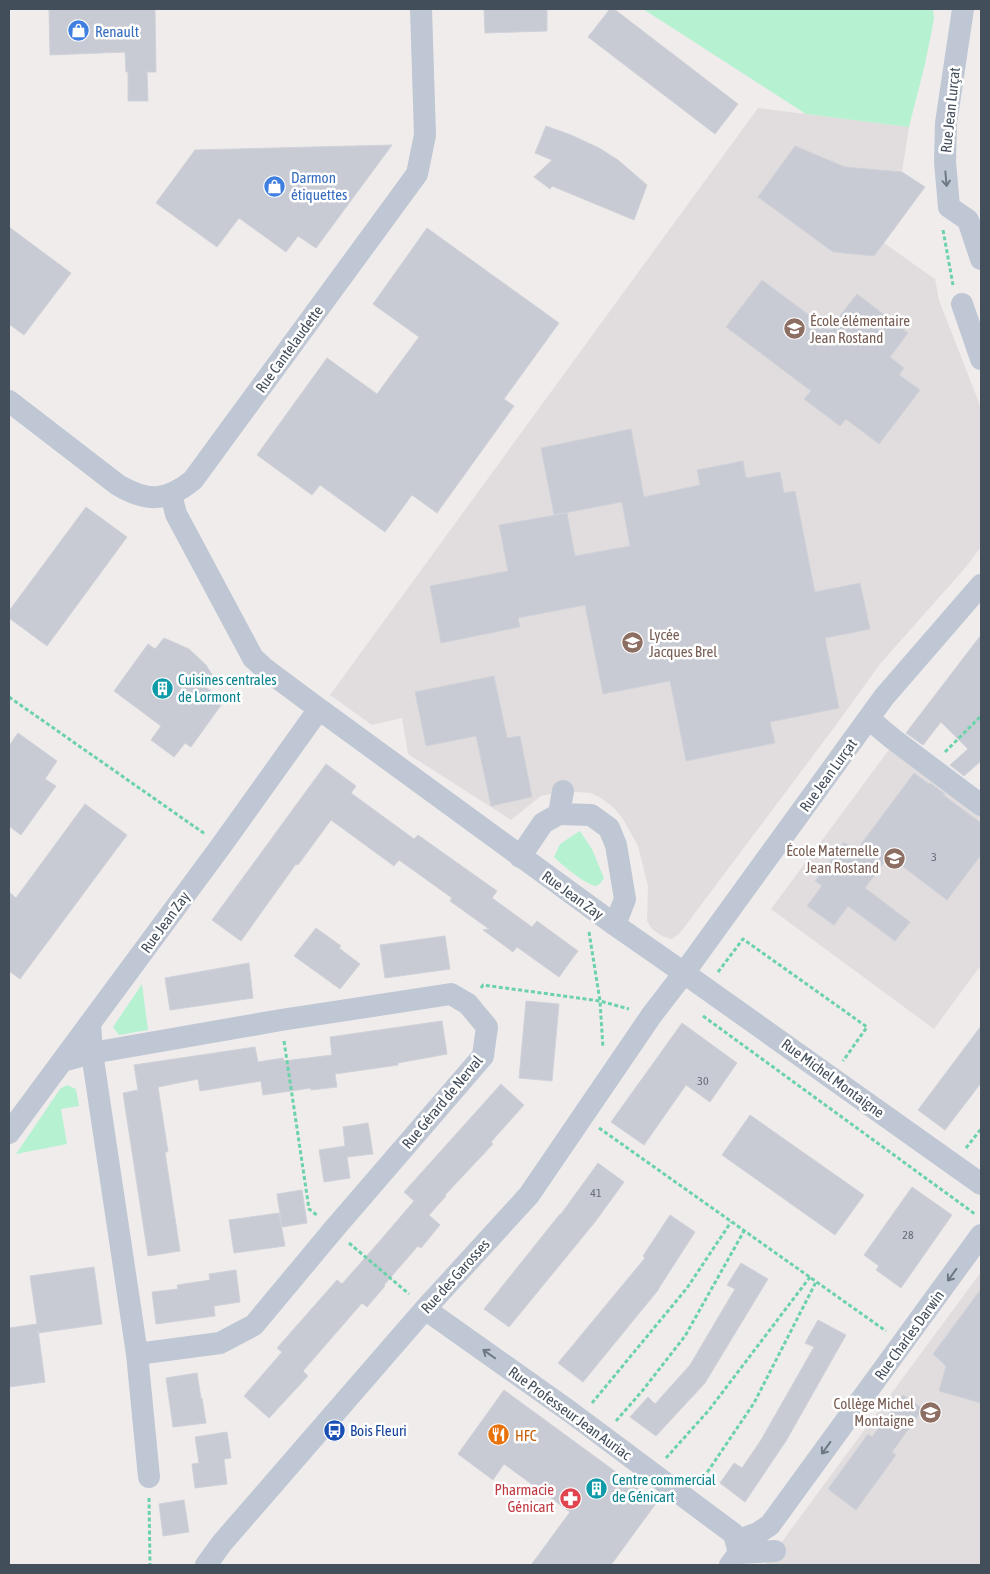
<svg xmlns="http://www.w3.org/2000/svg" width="990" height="1574" viewBox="0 0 990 1574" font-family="'Asap Condensed',sans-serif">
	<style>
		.education { fill: #e1ddde }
		.green { fill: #b6f2d2 }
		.building { fill: #c8cbd3; stroke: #d0d2d9 }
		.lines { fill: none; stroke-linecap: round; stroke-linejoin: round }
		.path { stroke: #6bd2a9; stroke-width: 3; stroke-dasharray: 4 2.5; stroke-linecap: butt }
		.minor { stroke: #bec7d3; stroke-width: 22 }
		.oneway { stroke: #6e7885 }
		.labels { text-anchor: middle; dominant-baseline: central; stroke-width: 5; stroke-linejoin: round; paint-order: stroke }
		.number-label { font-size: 12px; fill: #646d79 }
		.shop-label { font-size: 15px; fill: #366cbe; stroke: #fff; text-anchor: start }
		.street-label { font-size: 15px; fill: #434e5b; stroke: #fff }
		.education-label { font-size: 15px; fill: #785e54; stroke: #fff; text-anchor: start }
		.culture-label { font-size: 15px; fill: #0d838f; stroke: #fff; text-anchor: start }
		.transit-label { font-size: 15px; fill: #164399; stroke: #fff; text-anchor: start }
		.food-label { font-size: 15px; fill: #c56008; stroke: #fff; text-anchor: start }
		.health-label { font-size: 15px; fill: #be3a42; stroke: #fff; text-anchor: end }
	</style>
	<rect width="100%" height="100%" fill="#f0ecec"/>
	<!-- education -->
	<path class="education" d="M758,108L909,127L902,172L925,187L884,243L935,279L939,300L981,408V547L966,567L880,664L836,725L680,933L672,939L662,936L652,929L647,921L648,886L638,846L623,819L614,808L601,798L591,793L563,791L541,796L511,820L408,754L402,718L372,725L330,695Z
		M894,743L981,809V965L934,1029L771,909Z
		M981,1272V1565H765L775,1551Z"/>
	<!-- green -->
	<path class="green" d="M643,9H933L934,19L925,64L909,127L806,114Z
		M580,831L592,849L604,878C602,881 600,885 596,886C589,887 559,863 554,857L560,844Z
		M142,984L148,1030L119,1035L113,1027Z
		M67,1085L76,1089L79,1106L61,1109L67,1144L16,1154L60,1089Z"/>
	<!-- building -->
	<path class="building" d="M49,9H155L156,72H147L148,101H128V72H126L125,52L50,55Z
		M484,9H547V31L485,33Z
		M610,9H614L738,104L715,134L588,37Z
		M546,126L571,135L599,148L618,160L647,185L634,220L552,186L550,189L534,177L552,160L535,153Z
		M392,145L316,248L298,236L286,252L239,218L217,247L156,203L195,150Z
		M795,146L845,167L902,172L925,187L874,256L833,252L758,197Z
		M9,227L71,273L24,335L9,324Z
		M427,228L559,323L504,399L514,406L437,513L412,495L385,532L320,485L312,495L257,455L327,358L377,394L419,337L373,304Z
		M762,280L829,330L857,294L908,333L890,357L904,368L899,375L920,390L879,444L846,419L840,426L804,399L811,391L726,327Z
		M631,429L644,497L700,485L697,470L743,461L746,478L780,472L784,493L795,491L815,592L860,583L870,629L825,638L839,708L770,722L775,743L686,761L670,681L603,694L585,605L518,618L520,627L441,643L430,586L508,571L499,525L567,513L575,556L630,546L622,502L554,515L541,448Z
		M86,507L127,537L47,646L9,618V611Z
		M981,635V761L964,776L950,765L968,749L941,722L923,745L906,733Z
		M164,638L189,649L206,665L216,681L203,685L224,701L191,747L185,743L174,757L151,740L161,726L114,691L148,644L155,649Z
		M494,676L507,738L520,736L532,797L491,806L476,736L426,746L415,692Z
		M18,733L57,761L45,779L56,786L21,835L9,826V746Z
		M326,764L356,786L351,793L414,839L418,835L497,891L492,898L532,927L537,921L578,951L559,977L517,947L513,952L483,930L489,929L450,901L452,898L399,860L394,866L331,820L298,865L296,864L241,941L212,920Z
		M914,773L929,784L930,783L945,794L943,795L981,823V855L947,900L889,856L865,888L910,922L895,941L848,906L834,925L807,906L822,886L815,881L844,842L856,851Z
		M85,804L127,835L20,979L9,971V892L16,898Z
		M316,928L341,946L339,948L360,964L340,989L294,956Z
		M445,936L450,969L385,978L380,945Z
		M249,963L253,998L170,1010L165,978Z
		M526,1001L559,1004L552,1081L519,1078Z
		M442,1021L447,1054L398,1063V1065L335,1074L337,1087L311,1090V1088L263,1095L261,1081L200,1091L198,1079L158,1087L168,1152H165L180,1251L148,1256L123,1093L138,1090L134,1065L255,1047L258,1062L283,1058L284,1061L332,1055L330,1037Z
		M682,1023L737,1063L710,1102L686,1085L644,1145L611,1122Z
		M981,1026V1083L945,1130L918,1110Z
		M501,1084L524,1105L491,1142L493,1144L445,1195L446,1196L429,1215L440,1225L421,1248L418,1246L384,1285L385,1286L367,1307L362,1303L303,1371L308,1376L269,1418L244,1396L282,1352L277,1348L337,1280L342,1284L378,1243L414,1201L404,1192Z
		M750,1115L864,1195L835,1235L722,1155Z
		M368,1123L373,1154L347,1157L350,1178L324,1182L319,1150L345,1146L343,1127Z
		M598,1163L624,1182L595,1222L509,1327L484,1309L560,1214H561Z
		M912,1187L952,1215L901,1288L876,1270L879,1266L864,1255Z
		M302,1190L307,1223L282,1227L277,1194Z
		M279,1213L285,1246L234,1253L229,1220Z
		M670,1215L695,1232L659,1288V1289L583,1382L558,1363L645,1258L643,1256Z
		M741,1263L768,1279L705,1383L656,1436L630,1417L648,1397L655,1404L690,1365L735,1289L727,1285Z
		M94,1267L102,1324L38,1333V1330L45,1382L9,1387V1328L37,1324L30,1276Z
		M236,1270L240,1302L214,1306L215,1316L156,1324L152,1292L178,1289L177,1285L210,1280L209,1274Z
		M981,1289V1403L939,1391L946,1366L933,1354Z
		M818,1320L846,1335L786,1441L745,1502L720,1483L734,1463L742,1468L761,1440L814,1347L805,1343Z
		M197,1373L201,1398H202L206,1423L173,1427L166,1378Z
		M504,1390L657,1502L611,1565H531L570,1512L504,1464L493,1480L458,1454Z
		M903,1395L923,1409L892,1452L896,1455L856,1510L828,1489L868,1434L872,1437Z
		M227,1432L231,1458L224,1459L227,1484L195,1488L192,1464L199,1463L195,1437Z
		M184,1500L189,1532L163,1536L159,1504Z"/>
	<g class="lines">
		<!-- path -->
		<path class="path" d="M943,230L953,285
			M9,697L205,834
			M945,752L981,716
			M589,932L600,1001L603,1048
			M718,972L743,939L867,1027L843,1061
			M481,988L483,985L600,1001L629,1009
			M703,1016L975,1214
			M284,1041L309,1209L318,1216
			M599,1128L886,1331
			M966,1148L981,1129
			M349,1243L409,1294
			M592,1403L687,1288L731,1222
			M616,1421L643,1390L685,1336L744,1231
			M666,1458L709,1410L810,1277
			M700,1483L754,1403L816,1282
			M149,1498L150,1565"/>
		<!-- minor -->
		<path class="minor" d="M963,9L946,123L945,162L949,207L968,220L981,259
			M962,304L981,359
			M9,401L118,485C147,502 166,502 193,480L417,174L425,135L421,9
			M171,494L176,514L253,658L264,668L319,709
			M869,719L893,739L981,805
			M559,814L563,791
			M520,857L543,823L559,814L591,815L609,828L616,845L625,899L615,925
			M63,1061L92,1053L281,1020L451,994L468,1004L487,1027L483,1056L334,1229L254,1325L220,1343L137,1354L92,1053L90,1024
			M9,1133L221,846L319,709L615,925L684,973L981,1184
			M425,1309L569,1411L734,1534L739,1553L730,1565
			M137,1354L149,1477
			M736,1541L758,1533L770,1525L981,1235
			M739,1553L775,1551
			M206,1565L222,1543L425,1309L529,1195L651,1016L684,973L884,697L981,585"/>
	</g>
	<!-- one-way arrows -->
	<defs><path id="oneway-shaft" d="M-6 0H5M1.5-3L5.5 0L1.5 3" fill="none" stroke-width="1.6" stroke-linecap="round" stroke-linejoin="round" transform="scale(1.25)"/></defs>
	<g class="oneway">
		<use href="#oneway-shaft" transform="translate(946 179) rotate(85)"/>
		<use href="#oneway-shaft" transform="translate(952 1275) rotate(126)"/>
		<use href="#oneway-shaft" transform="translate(489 1354) rotate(-145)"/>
		<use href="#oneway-shaft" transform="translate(826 1448) rotate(126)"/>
	</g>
	<!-- icons -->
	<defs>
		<symbol id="shop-disc" viewBox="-11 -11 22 22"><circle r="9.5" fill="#3f7fe0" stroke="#fff"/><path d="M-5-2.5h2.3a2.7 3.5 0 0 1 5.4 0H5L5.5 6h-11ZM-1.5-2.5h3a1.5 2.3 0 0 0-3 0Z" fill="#fff"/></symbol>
		<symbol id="school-disc" viewBox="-11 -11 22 22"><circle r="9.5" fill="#8d6e63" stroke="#fff"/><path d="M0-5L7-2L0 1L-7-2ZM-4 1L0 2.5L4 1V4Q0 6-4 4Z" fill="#fff"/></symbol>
		<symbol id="building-disc" viewBox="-11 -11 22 22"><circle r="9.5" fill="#0f9aa8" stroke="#fff"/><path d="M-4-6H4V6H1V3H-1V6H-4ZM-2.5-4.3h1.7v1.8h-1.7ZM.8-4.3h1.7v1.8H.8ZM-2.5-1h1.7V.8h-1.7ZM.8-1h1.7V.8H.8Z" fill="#fff"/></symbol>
		<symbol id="bus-disc" viewBox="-11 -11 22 22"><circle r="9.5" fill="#1a4fb4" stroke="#fff"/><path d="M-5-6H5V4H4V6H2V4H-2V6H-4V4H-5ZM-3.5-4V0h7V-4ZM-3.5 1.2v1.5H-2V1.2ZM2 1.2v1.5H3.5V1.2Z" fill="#fff"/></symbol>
		<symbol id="restaurant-disc" viewBox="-11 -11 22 22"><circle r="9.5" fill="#e8710a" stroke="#fff"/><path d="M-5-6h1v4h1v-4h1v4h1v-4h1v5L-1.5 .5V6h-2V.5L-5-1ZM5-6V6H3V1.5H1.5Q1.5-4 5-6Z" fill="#fff"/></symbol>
		<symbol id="pharmacy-disc" viewBox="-11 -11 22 22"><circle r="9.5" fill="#e0444e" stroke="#fff"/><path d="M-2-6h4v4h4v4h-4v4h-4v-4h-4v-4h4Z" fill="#fff"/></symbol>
	</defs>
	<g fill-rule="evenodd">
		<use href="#shop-disc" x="66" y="18" width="25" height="25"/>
		<use href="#shop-disc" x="262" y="174" width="25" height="25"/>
		<use href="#school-disc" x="782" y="316" width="25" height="25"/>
		<use href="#school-disc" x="620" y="630" width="25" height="25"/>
		<use href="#building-disc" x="150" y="676" width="25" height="25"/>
		<use href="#school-disc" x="882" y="846" width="25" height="25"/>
		<use href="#school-disc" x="918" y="1400" width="25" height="25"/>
		<use href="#bus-disc" x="322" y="1418" width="25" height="25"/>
		<use href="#restaurant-disc" x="486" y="1422" width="25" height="25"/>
		<use href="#building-disc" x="584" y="1476" width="25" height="25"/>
		<use href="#pharmacy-disc" x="558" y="1486" width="25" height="25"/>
	</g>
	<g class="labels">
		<!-- number labels -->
		<g class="number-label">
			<text x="934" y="857">3</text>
			<text x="703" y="1081">30</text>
			<text x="596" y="1193">41</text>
			<text x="908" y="1235">28</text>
		</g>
		<!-- shop labels -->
		<g class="shop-label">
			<text x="95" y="31">Renault</text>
			<text x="291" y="177">Darmon<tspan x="291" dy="17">étiquettes</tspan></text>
		</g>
		<!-- street labels -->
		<g class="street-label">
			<text transform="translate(950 110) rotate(-84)">Rue Jean Lurçat</text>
			<text transform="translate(289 349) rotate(-54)">Rue Cantelaudette</text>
			<text transform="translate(828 775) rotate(-54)">Rue Jean Lurçat</text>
			<text transform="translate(573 895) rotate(36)">Rue Jean Zay</text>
			<text transform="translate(165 922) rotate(-54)">Rue Jean Zay</text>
			<text transform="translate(833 1078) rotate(36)">Rue Michel Montaigne</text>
			<text transform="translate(442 1102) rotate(-50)">Rue Gérard de Nerval</text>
			<text transform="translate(455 1276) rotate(-48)">Rue des Garosses</text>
			<text transform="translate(909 1335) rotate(-54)">Rue Charles Darwin</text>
			<text transform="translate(570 1413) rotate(36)">Rue Professeur Jean Auriac</text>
		</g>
		<!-- education labels -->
		<g class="education-label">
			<text x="810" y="320">École élémentaire<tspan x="810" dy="17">Jean Rostand</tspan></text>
			<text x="649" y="634">Lycée<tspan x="649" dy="17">Jacques Brel</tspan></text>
			<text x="879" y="850" text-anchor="end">École Maternelle<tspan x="879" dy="17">Jean Rostand</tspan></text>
			<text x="914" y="1403" text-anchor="end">Collège Michel<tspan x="914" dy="17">Montaigne</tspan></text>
		</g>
		<!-- culture labels -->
		<g class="culture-label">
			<text x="178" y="679">Cuisines centrales<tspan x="178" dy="17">de Lormont</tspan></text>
			<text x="612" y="1479">Centre commercial<tspan x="612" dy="17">de Génicart</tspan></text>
		</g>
		<!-- transit labels -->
		<g class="transit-label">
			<text x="350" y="1430">Bois Fleuri</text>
		</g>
		<!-- food labels -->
		<g class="food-label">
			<text x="515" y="1435">HFC</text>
		</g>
		<!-- health labels -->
		<g class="health-label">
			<text x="554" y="1489">Pharmacie<tspan x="554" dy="17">Génicart</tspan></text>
		</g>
	</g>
	<!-- border -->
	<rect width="990" height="1574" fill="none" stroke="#434e5b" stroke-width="20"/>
</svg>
